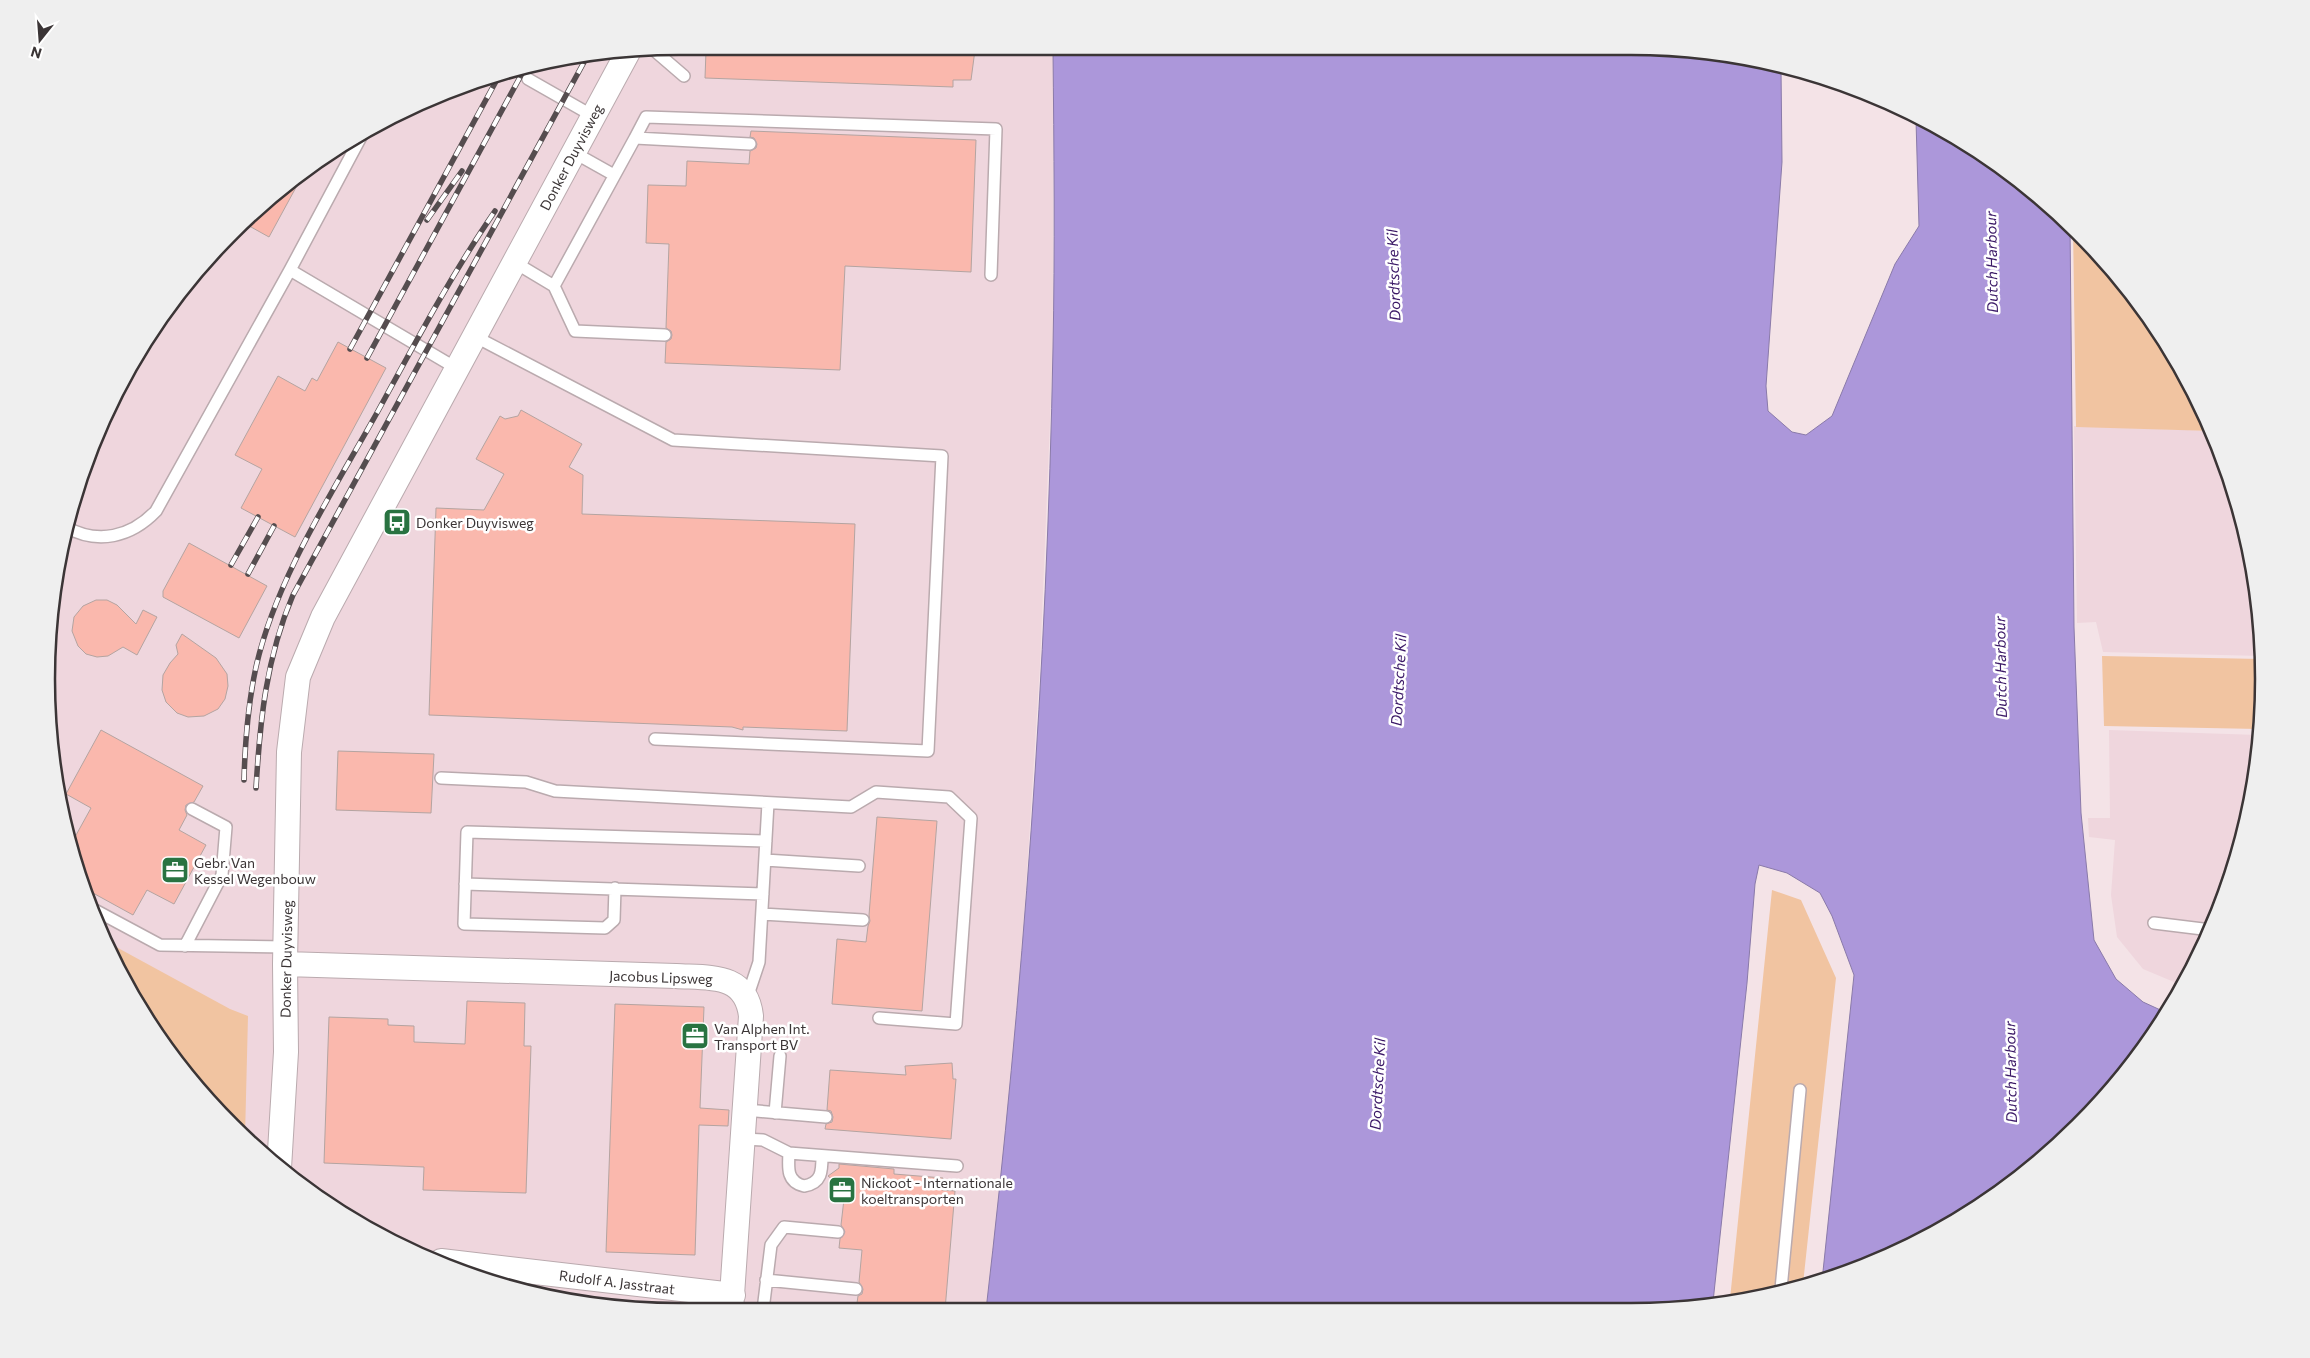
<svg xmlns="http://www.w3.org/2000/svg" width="2310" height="1358" viewBox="0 0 2310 1358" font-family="Commissioner,sans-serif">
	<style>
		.built { fill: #efd6dd }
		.green { fill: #f1c4a1 }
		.water { fill: #ac97da; stroke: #8a7aa9 }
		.building { fill: #fab8ad; stroke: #b4a4a1 }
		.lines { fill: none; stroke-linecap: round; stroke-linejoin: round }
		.service-casing { stroke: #baaaae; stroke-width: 14 }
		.minor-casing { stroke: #baaaae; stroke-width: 26 }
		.service { stroke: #fff; stroke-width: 11 }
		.minor { stroke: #fff; stroke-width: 24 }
		.rail-casing { stroke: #554d4f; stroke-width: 5.5 }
		.rail { stroke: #fff; stroke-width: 4; stroke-dasharray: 11; stroke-linecap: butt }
		.labels { text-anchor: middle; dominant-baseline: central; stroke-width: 5; stroke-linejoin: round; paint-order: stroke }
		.street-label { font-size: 14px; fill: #3b3536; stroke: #fff }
		.poi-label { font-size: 14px; fill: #3b3536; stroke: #fff; text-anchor: start }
		.water-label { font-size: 15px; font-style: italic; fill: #3b1967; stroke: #fff }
		.rim { fill: none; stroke: #3b3536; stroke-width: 2.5 }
	</style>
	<rect width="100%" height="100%" fill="#f4e3e7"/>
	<!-- built -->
	<path class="built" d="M1053,50V348L1040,665L1019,1000L1005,1152L986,1310H637L475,1278L328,1205L262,1155L177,1064L131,995L80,883L58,802L46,679L68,515L111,399L153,327L231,232L294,177L399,112L476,80L596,52Z
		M2074,426L2213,431L2252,555L2262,656L2103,652L2096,622L2077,623Z
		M2109,730L2258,735L2252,802L2216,921L2172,1003L2174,982L2143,969L2117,937L2111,895L2115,840L2089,837L2088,818H2110Z"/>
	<!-- green -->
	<path class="green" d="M2073,227L2157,327L2212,431L2076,427Z
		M2102,656L2262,659L2264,679L2259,729L2104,726Z
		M1772,890L1801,900L1836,978L1803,1284L1730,1299Z
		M107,942L230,1009L248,1016L245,1137L177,1064L131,995Z"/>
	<!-- water -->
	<path class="water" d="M1673,48L1781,69L1782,162L1766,386L1768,411L1792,432L1806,435L1832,416L1895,264L1919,226L1916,120L1982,153L2070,224L2074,627L2081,813L2094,940L2116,979L2143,1002L2167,1013L2157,1030L2078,1127L1948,1227L1834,1278L1822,1281L1854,975L1832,916L1820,893L1787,873L1759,865L1755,884L1747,983L1713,1302L1673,1310H986C1023,991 1047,670 1053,348C1055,249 1054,149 1053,50Z"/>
	<!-- building -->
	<path class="building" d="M975,50L971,80H953V87L705,78L706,51Z
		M751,131L976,140L971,272L845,266L840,370L665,363L666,342L671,339L672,335L671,331L666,328L669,244L646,243L648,185L686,186L687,161L749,164L750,151L756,148L757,144L754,138L750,137Z
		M306,169L269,237L242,222L294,177Z
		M338,342L386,368L295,537L241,508L262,469L235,455L278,376L305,391L312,378L317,381Z
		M521,410L582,444L569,467L583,475L582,514L855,524L847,731L743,727V730L732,727L429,715L436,508L484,510L504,474L476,459L500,416L505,419L518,416Z
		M189,543L267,586L239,638L163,597V591Z
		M96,600H107L117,605L136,624L143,610L157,617L137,655L123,647L108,656L97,657L86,654L78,646L72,631L74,617L83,606Z
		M182,634L216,658L227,674L228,686L225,699L218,709L204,716L188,717L177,713L166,702L162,690L163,675L170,663L178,654L176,645Z
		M101,730L203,786L194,802L186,805L185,810L187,815L179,830L206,845L174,904L147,890L133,915L82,887L80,883L70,846L91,808L66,794Z
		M338,751L434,754L431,813L336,810Z
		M877,817L937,821L922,1011L832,1004L837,939L866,942L868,926L870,921L869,915Z
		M467,1001L525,1003L524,1046H531L526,1193L423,1190L424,1167L324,1163L329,1017L388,1019V1025L414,1026V1042L465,1044Z
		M615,1004L704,1007L700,1108L729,1110L728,1126L699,1125L695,1255L606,1252Z
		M952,1063L953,1079H956L951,1139L825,1129L826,1124L832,1122L833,1117L831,1111L827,1110L830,1070L906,1075L905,1066Z
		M839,1164L894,1169V1174L943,1178L942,1190L955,1191L945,1310H856L858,1296L862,1294L863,1289L859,1282L862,1250L839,1248L840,1239L845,1232L841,1225L844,1199L836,1200L838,1184L828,1176L839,1168Z"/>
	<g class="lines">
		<defs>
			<path id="service" d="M655,51L684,76
				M528,79L593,116
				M635,138L646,117L996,129L991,275
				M573,152L614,175
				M514,262L554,286
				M290,270L456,368
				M665,335L575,331L554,286L635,138L750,144
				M474,336L673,440L942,456L928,751L655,739
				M66,527C98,545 131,537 156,511L290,270L362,135
				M441,778L526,782L555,791L851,807L876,792L949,797L971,818L956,1024L879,1018
				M765,860L859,866
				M465,884L763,894
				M615,888L614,920L605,928L464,924L467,832L766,841
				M91,908L160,945L286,947
				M762,914L863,920
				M2154,923L2211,930
				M185,946L222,875L226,827L192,809
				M747,998L759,962L768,803
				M745,1110L826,1117
				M775,1113L780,1056
				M744,1139L763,1140L789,1153L957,1166
				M789,1153C788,1169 787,1182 804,1186C822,1183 822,1171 822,1156
				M766,1280L856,1289
				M1781,1289L1800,1090
				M763,1310L771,1245L784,1227L838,1232"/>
			<path id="minor" d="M285,964L676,976C710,978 746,973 751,1016L731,1310
				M279,1168L286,1052L285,964L289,752L298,677L323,617L628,52
				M441,1261L733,1295"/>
		</defs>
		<!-- service casing -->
		<use href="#service" class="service-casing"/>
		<!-- minor casing -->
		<use href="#minor" class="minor-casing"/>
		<!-- service -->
		<use href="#service" class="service"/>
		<!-- minor -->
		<use href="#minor" class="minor"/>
		<defs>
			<path id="rail" d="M427,220L462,171
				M350,349L500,74
				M367,358L525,68
				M231,565L258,517
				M248,574L274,526
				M244,780C245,742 248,704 256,667C276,578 334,490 378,411C415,343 451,275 495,211
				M256,788C260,721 266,658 293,595L589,53"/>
		</defs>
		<!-- rail casing -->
		<use href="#rail" class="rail-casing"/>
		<!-- rail -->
		<use href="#rail" class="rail"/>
	</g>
	<!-- icons -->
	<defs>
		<symbol id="bus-square" viewBox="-11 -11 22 22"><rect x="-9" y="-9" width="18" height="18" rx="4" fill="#297341" stroke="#fff"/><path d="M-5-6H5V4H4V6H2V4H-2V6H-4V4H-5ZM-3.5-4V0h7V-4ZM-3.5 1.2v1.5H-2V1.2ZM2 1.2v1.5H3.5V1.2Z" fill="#fff"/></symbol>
		<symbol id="office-square" viewBox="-11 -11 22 22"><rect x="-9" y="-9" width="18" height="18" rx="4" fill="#297341" stroke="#fff"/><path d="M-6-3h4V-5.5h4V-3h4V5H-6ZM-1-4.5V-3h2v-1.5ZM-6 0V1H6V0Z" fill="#fff"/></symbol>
	</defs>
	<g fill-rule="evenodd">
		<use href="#bus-square" x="381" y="506" width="32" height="32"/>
		<use href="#office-square" x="159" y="854" width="32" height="32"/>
		<use href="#office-square" x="679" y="1020" width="32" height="32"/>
		<use href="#office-square" x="826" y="1174" width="32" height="32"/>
	</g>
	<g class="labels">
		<!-- street labels -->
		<g class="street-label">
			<text transform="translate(571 157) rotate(-62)">Donker Duyvisweg</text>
			<text transform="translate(286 959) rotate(-89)">Donker Duyvisweg</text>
			<text transform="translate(661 977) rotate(2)">Jacobus Lipsweg</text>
			<text transform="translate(617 1282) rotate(7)">Rudolf A. Jasstraat</text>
		</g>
		<!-- poi labels -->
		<g class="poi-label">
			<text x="416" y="522">Donker Duyvisweg</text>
			<text x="194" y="862">Gebr. Van<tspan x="194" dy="16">Kessel Wegenbouw</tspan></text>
			<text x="714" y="1028">Van Alphen Int.<tspan x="714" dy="16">Transport BV</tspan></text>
			<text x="861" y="1182">Nickoot - Internationale<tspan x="861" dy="16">koeltransporten</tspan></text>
		</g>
		<!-- water labels -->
		<g class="water-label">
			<text transform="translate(1991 262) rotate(-91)">Dutch Harbour</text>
			<text transform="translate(1393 275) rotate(-92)">Dordtsche Kil</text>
			<text transform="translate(2000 667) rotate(-91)">Dutch Harbour</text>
			<text transform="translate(1398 680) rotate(-87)">Dordtsche Kil</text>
			<text transform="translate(2010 1072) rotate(-91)">Dutch Harbour</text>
			<text transform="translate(1377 1084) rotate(-87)">Dordtsche Kil</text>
		</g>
	</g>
	<!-- crop -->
	<path d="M0 0H2310V1358H0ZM679 55H1631A624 624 0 0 1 2255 679V679A624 624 0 0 1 1631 1303H679A624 624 0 0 1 55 679V679A624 624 0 0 1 679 55Z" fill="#efefef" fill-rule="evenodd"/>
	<path class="rim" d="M679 55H1631A624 624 0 0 1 2255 679V679A624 624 0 0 1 1631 1303H679A624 624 0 0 1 55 679V679A624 624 0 0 1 679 55Z"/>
	<!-- north arrow -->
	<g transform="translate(40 40) rotate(197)" stroke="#ffffff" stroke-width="4" paint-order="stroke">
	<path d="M0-4L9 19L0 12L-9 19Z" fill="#3b3536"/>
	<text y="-8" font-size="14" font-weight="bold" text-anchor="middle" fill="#3b3536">N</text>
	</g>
</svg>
